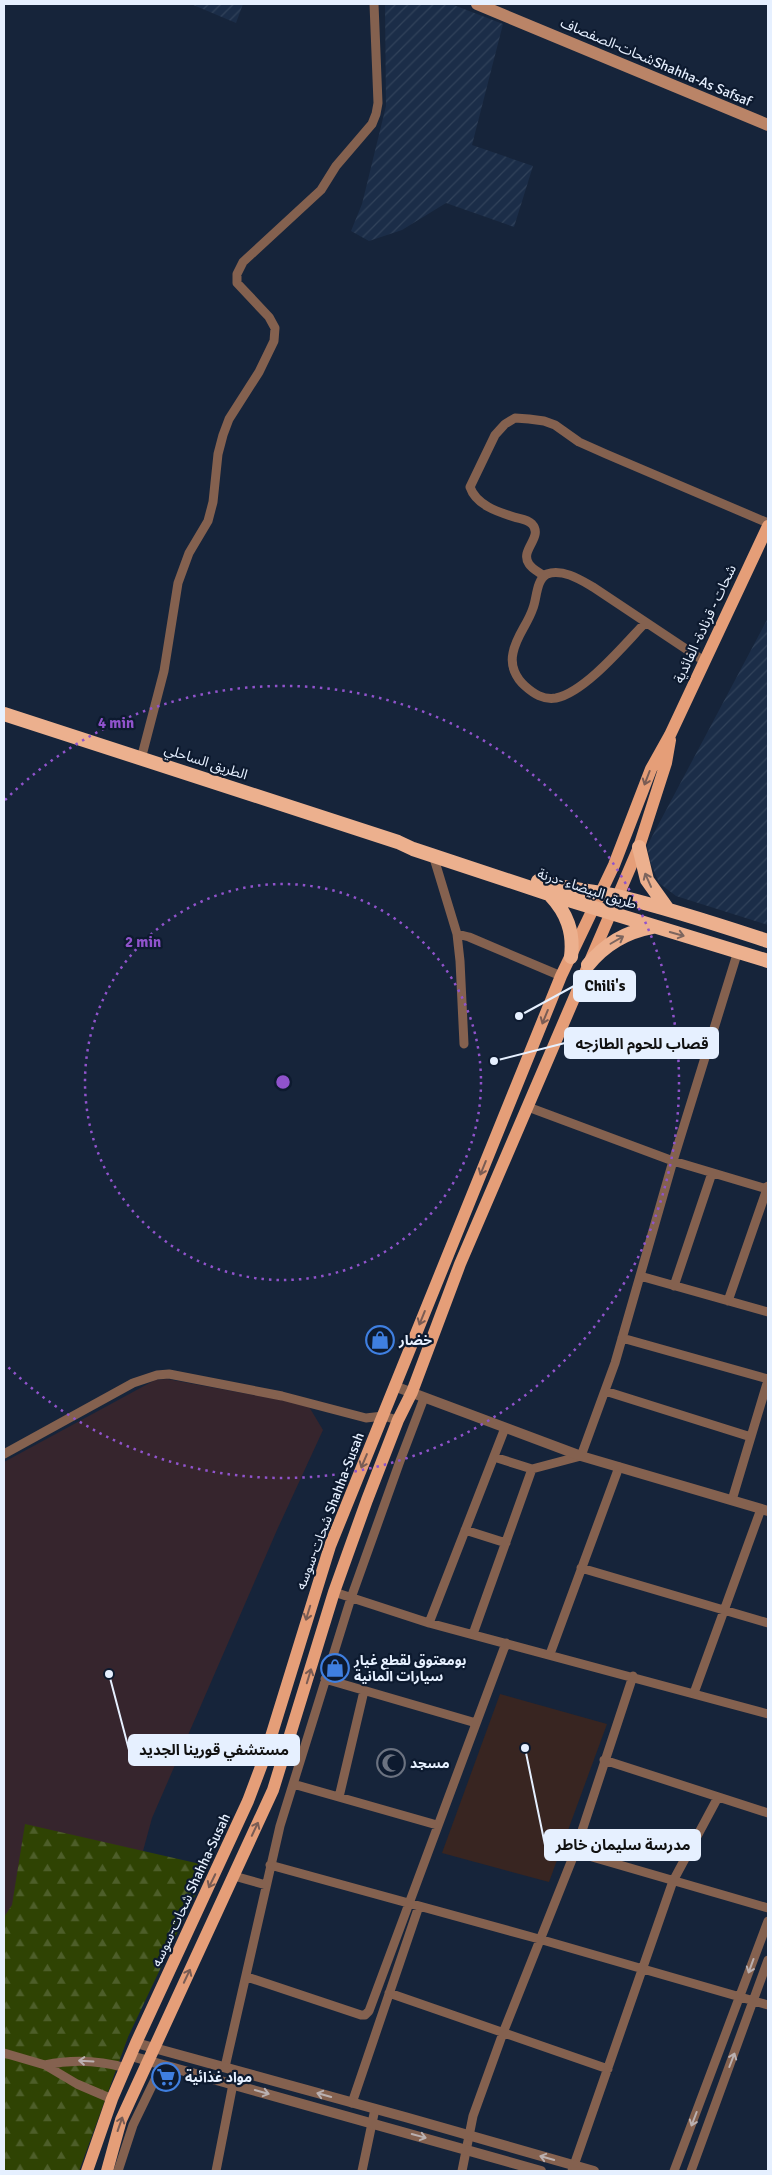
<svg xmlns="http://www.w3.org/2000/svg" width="772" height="2175" viewBox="0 0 772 2175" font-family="Signika,'Noto Sans Arabic',sans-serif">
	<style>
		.industrial { fill: url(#industrial-furrows) }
		.education { fill: #382521 }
		.medical { fill: #36252d }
		.forest { fill: url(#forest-firs) }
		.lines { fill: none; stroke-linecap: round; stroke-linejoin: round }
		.minor { stroke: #84614f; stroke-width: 9 }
		.tertiary { stroke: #84614f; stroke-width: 10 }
		.secondary { stroke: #ba8467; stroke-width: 12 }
		.primary { stroke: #e59e78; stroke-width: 12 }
		.trunk { stroke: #ecb08e; stroke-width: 14 }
		.oneway { stroke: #795c54 }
		.oneway2 { stroke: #7c655e }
		.oneway3 { stroke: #bab0b0 }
		.ring { fill: none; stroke: #9053cc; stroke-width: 2.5; stroke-dasharray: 2.5 5 }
		.labels { text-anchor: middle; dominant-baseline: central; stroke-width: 4.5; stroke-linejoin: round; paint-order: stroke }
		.street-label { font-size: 14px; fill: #e6f0ff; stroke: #0d1a2f }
		.poi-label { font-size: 14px; font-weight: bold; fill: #e6f0ff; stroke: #0d1a2f; text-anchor: start }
		.centre { fill: #9053cc; stroke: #0d1a2f; stroke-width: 2.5 }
		.ring-label { font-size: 15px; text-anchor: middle; font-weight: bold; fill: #9053cc; stroke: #0d1a2f; stroke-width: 4.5; stroke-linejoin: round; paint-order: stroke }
		.leader { fill: none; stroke: #e6f0ff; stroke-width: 2 }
		.callout-dot { fill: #e6f0ff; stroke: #0d1a2f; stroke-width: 2 }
		.callout { fill: #e6f0ff; stroke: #e6f0ff; stroke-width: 2 }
		.callout-label { font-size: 15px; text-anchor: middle; font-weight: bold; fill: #111 }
	</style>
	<defs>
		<pattern id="industrial-furrows" width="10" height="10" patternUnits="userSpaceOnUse" patternTransform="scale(1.25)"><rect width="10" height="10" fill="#1b2d48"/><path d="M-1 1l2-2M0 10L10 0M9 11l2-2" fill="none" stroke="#31425a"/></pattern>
		<pattern id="forest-firs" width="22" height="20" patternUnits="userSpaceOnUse" patternTransform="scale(1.25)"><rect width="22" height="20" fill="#2f4303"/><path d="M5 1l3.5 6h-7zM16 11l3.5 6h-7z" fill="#4d5e29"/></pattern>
	</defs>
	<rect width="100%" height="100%" fill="#16243a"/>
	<!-- industrial -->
	<path class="industrial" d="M191,4H243L236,23Z
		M385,4H451L503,24L472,145L533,166L514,227L446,203L402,230L369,241L351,231L362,204L386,106Z
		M768,618V925L676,896L659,883L651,864L647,846Z"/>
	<!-- education -->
	<path class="education" d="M500,1694L607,1724L549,1882L442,1853Z"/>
	<!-- medical -->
	<path class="medical" d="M167,1379L308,1405L323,1430L277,1530L152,1818L143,1851L128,2037L79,2171H4V1462L155,1380Z"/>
	<!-- forest -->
	<path class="forest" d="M25,1824L209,1866L128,2037L79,2171H4V1917L12,1905Z"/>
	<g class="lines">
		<!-- minor -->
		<path class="minor" d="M544,576C539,572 532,569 529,564C519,550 544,537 532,524C527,519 520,519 514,517C498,512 476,505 470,487L495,435L505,424L515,418L529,419L544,421L555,425L579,442L606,454L768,523
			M645,623C624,645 585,692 556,698C543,700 534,694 525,686C516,678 510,666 513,653C516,636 528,624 533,608C537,598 536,580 547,574C562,568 581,580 593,587L704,661
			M141,759L164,671L178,583L189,553L208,521L213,502L218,454L223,435L229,419L259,372L274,341L275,328L269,317L237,283V274L243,262L321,190L336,166L372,124L376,114L378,103L374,4
			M433,855L457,934
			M464,1044L460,961L457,934L469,937L561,976
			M528,1107L673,1161L767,1189
			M640,1276L768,1312
			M674,1286L712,1173
			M728,1301L768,1186
			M622,1338L768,1379
			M605,1391L751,1437
			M4,1454L133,1383L157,1375L169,1374L282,1396L366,1418L383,1416L398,1420
			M494,1457L532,1469L581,1456L615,1363L673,1161L738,951
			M732,1500L768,1380
			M465,1530L506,1543
			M581,1568L768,1623
			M334,1592L429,1623L768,1714
			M429,1623L505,1428
			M473,1634L532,1469
			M550,1654L619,1467
			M325,1679L476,1723
			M694,1693L761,1509
			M604,1760L768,1813
			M293,1784L437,1825
			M339,1797L364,1691
			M575,1852L768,1908
			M270,1865L539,1939L768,2005
			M234,1876L266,1885
			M247,1977L361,2015H365L369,2011L506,1643
			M389,1993L608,2069
			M4,2053L45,2065L77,2084L112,2099
			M45,2065C73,2059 98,2060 126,2068
			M225,2067L280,1826L351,1598L400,1461L424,1398
			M352,2103L419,1906
			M118,2171L133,2125L162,2065
			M216,2171L233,2084
			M362,2171L375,2109
			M462,2171L473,2116L503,2033L575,1852L633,1676
			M572,2171L673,1881L718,1797
			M674,2171L768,1921
			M691,2171L768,1960"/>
		<!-- tertiary -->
		<path class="tertiary" d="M394,1386L581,1456L768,1511
			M136,2043L405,2117L594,2171
			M131,2056L541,2171"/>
		<!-- secondary -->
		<path class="secondary" d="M477,4L768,125"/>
		<!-- primary -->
		<path class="primary" d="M87,2171L112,2099L136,2043L248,1801L265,1756L330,1546L561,976L614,865L651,769L670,735L768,526
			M107,2171L121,2120L273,1790L334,1592L367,1500L398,1420L412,1392L460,1264L639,847L666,763L670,740"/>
		<!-- trunk -->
		<path class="trunk" d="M4,714L398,842L413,849L549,894L768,961
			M639,847L647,880L667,908
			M538,881C566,890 594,890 621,897C671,909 719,925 768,941
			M550,895C567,913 574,932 571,957
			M588,965C605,944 625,932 652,927"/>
	</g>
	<!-- one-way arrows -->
	<defs><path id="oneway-shaft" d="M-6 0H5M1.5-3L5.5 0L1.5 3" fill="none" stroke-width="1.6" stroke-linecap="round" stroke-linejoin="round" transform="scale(1.25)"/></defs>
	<g class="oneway">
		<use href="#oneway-shaft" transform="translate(647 778) rotate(111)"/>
		<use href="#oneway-shaft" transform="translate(545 1017) rotate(112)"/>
		<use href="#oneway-shaft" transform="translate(483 1168) rotate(112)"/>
		<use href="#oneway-shaft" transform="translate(422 1318) rotate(112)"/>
		<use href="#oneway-shaft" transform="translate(364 1461) rotate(113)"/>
		<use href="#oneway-shaft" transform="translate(308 1613) rotate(107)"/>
		<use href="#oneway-shaft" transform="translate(309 1676) rotate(-73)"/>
		<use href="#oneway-shaft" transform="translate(255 1829) rotate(-65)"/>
		<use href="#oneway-shaft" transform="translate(212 1881) rotate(116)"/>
		<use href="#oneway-shaft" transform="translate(187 1976) rotate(-65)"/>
		<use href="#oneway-shaft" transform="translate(120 2124) rotate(-71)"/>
	</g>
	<g class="oneway2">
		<use href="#oneway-shaft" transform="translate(648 880) rotate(-114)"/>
		<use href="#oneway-shaft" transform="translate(677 934) rotate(16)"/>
		<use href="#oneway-shaft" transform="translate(617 940) rotate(-30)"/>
	</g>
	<g class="oneway3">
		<use href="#oneway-shaft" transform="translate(751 1966) rotate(110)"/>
		<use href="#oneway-shaft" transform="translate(732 2060) rotate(-69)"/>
		<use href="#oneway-shaft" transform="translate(86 2061) rotate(-177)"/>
		<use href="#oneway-shaft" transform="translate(262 2092) rotate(16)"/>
		<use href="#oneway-shaft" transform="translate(324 2095) rotate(-164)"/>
		<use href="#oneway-shaft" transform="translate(694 2119) rotate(111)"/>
		<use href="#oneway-shaft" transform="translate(419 2136) rotate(15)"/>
		<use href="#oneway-shaft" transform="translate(547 2158) rotate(-164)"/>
	</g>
	<!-- distance rings -->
	<g class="ring">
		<circle cx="283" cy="1082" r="198"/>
		<path d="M5 800A396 396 0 1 1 5 1364"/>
	</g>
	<!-- icons -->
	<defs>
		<symbol id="shop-ring" viewBox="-11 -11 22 22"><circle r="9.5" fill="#0d1a2f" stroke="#3f7fe0" stroke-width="1.5"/><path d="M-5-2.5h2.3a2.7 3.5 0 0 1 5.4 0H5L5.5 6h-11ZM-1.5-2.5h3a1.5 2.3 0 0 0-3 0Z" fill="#3f7fe0"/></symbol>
		<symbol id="mosque-ring" viewBox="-11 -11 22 22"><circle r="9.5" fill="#0d1a2f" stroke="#6b7280" stroke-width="1.5"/><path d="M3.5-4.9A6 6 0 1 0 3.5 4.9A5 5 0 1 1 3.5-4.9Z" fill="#6b7280"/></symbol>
		<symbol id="supermarket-ring" viewBox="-11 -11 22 22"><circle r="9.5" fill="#0d1a2f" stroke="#3f7fe0" stroke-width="1.5"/><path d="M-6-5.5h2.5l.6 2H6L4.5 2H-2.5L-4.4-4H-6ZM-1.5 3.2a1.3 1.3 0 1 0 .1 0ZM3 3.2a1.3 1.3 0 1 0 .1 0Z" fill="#3f7fe0"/></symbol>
	</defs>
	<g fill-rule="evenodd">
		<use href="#shop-ring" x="364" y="1324" width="32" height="32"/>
		<use href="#shop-ring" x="319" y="1652" width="32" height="32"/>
		<use href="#mosque-ring" x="375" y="1747" width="32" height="32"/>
		<use href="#supermarket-ring" x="150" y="2061" width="32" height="32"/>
	</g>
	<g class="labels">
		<!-- street labels -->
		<g class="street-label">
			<text transform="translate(656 62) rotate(23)">شحات-الصفصافShahha-As Safsaf</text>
			<text transform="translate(705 624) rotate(-65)">شحات - قرنادة- الفائدية</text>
			<text transform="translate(206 762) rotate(18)">الطريق الساحلي</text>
			<text transform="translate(587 889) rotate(18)">طريق البيضاء -درنة</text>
			<text transform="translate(330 1511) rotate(-69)">شحات-سوسه Shahha-Susah</text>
			<text transform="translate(191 1890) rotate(-65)">شحات-سوسه Shahha-Susah</text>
		</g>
		<!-- poi labels -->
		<g class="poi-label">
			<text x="399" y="1340">خضار</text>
			<text x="354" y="1660">بومعتوق لقطع غيار<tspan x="354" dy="16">سيارات المانية</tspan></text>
			<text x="410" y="1763">مسجد</text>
			<text x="185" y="2077">مواد غذائية</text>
		</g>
	</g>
	<circle cx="283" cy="1082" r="8" class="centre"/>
	<g class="ring-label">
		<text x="116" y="728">4 min</text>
		<text x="143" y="947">2 min</text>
	</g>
	<!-- callouts -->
	<path class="leader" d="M519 1016L574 986M494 1061L565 1043M109 1674L129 1750M525 1748L545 1845"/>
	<g class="callout-dot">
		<circle cx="519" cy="1016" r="5"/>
		<circle cx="494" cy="1061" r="5"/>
		<circle cx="109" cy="1674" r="5"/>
		<circle cx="525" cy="1748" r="5"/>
	</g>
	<g class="callout">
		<rect x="574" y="971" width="61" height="30" rx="5"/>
		<rect x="565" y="1028" width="153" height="30" rx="5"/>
		<rect x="129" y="1735" width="170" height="30" rx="5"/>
		<rect x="545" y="1830" width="155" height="30" rx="5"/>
	</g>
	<g class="callout-label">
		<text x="605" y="991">Chili's</text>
		<text x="642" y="1049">قصاب للحوم الطازجه</text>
		<text x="214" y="1755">مستشفي قورينا الجديد</text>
		<text x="623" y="1850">مدرسة سليمان خاطر</text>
	</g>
	<!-- border -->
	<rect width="772" height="2175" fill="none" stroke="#e6f0ff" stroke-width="10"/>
</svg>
